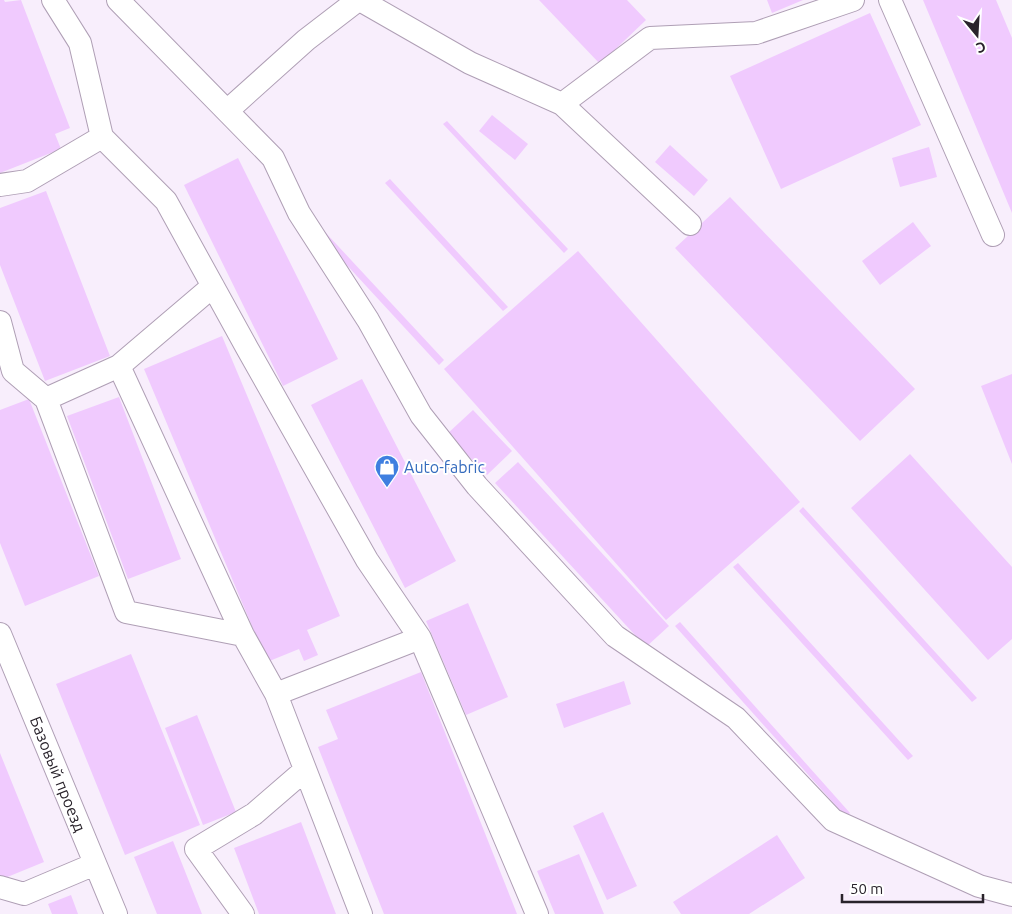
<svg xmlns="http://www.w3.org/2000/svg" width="1012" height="914" viewBox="0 0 1012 914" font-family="Ubuntu,sans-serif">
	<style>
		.building { fill: #f0cafe }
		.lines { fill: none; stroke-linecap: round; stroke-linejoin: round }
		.minor-casing { stroke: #af9fb5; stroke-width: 24 }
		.minor { stroke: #fff; stroke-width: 22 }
		.labels { text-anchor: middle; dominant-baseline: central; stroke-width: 4; stroke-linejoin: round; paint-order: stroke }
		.shop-label { font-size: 16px; fill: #366cbe; stroke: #fff; text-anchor: start }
		.street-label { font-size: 16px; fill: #29232b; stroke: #fff }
	</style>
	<rect width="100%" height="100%" fill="#f8eefc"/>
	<!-- building -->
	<path class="building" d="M0,0H4L5,2L21,0L70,128L55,134L61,149L0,173Z
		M539,0H627L646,20L600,64Z
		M767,0H803L772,13Z
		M923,0H996L1012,38V213Z
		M870,13L921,125L781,189L730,76Z
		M492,115L528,144L515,160L479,131Z
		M447,121L568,249L564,253L443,124Z
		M670,145L708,180L694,196L655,162Z
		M929,147L937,177L900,187L892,158Z
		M238,158L338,359L283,386L184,185Z
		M390,179L508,307L503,311L385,183Z
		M46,191L110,356L45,381L0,265V208Z
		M730,197L915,389L860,441L675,248Z
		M913,222L931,246L880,285L862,261Z
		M325,232L444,360L439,365L320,236Z
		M578,251L800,502L666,620L444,369Z
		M222,336L340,616L307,630L318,655L304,661L299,649L267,662L144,369Z
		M1012,374V464L981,386Z
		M362,379L456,561L405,588L311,405Z
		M119,397L181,559L128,579L67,416Z
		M29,399L99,576L25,606L0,543V410Z
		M473,410L512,451L487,475L447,434Z
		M910,454L1012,567V639L988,660L851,508Z
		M518,462L669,626L646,647L495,483Z
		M803,507L977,698L972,702L799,511Z
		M738,563L913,756L908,760L733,567Z
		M468,603L508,697L466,715L426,621Z
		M680,622L850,813L846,817L675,626Z
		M131,654L200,825L125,855L56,684Z
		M421,672L517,914H384L318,747L338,739L326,710Z
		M624,681L631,704L564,728L556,704Z
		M197,715L236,812L203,825L165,728Z
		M0,753L44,862L0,880Z
		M603,812L637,886L607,900L573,826Z
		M301,822L336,914H259L234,848Z
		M777,835L805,878L749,914H681L673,902Z
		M173,841L202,914H157L134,857Z
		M579,854L604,914H555L537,871Z
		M71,895L78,914H52L48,904Z"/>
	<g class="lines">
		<defs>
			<path id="minor" d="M53,0L80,43L102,137L166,201L247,348L367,560L420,638
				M118,0L273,158L299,213L368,320L421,415L477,486L615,636L736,718L833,820L979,886L1012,895
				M360,0L470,63L562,104L650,38L756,33L853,0
				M890,0L993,235
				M562,104L690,224
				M227,111L306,40L358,0
				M0,185L27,181L102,137
				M213,286L119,366L243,635L276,694
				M0,322L13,371L46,399L119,366
				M46,399L126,612L243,635
				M0,634L116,914
				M0,887L24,894L95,864
				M243,914L196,849L254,814L305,770
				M361,914L276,694L420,638L537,914"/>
		</defs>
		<!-- minor casing -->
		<use href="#minor" class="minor-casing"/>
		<!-- minor -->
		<use href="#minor" class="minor"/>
	</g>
	<!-- icons -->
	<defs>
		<symbol id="shop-pin" viewBox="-11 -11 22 30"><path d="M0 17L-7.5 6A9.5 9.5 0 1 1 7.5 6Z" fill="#3f7fe0" stroke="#fff"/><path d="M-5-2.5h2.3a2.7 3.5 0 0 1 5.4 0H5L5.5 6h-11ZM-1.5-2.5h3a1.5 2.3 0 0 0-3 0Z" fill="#fff"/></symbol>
	</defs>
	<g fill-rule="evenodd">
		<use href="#shop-pin" x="373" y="453" width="28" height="38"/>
	</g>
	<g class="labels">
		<!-- shop labels -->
		<g class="shop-label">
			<text x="404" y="467">Auto-fabric</text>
		</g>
		<!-- street labels -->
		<g class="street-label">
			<text transform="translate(58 774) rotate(68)">Базовый проезд</text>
		</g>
	</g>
	<!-- north arrow -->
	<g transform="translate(977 35) rotate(162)" stroke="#ffffff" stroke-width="4" paint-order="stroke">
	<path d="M0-4L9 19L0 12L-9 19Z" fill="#29232b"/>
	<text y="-8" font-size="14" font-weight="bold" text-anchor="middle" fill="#29232b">С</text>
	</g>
	<!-- scale -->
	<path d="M842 894v8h141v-8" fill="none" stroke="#29232b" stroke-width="2.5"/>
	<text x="850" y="894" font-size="15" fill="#29232b" stroke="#ffffff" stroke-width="4" paint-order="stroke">50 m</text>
</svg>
